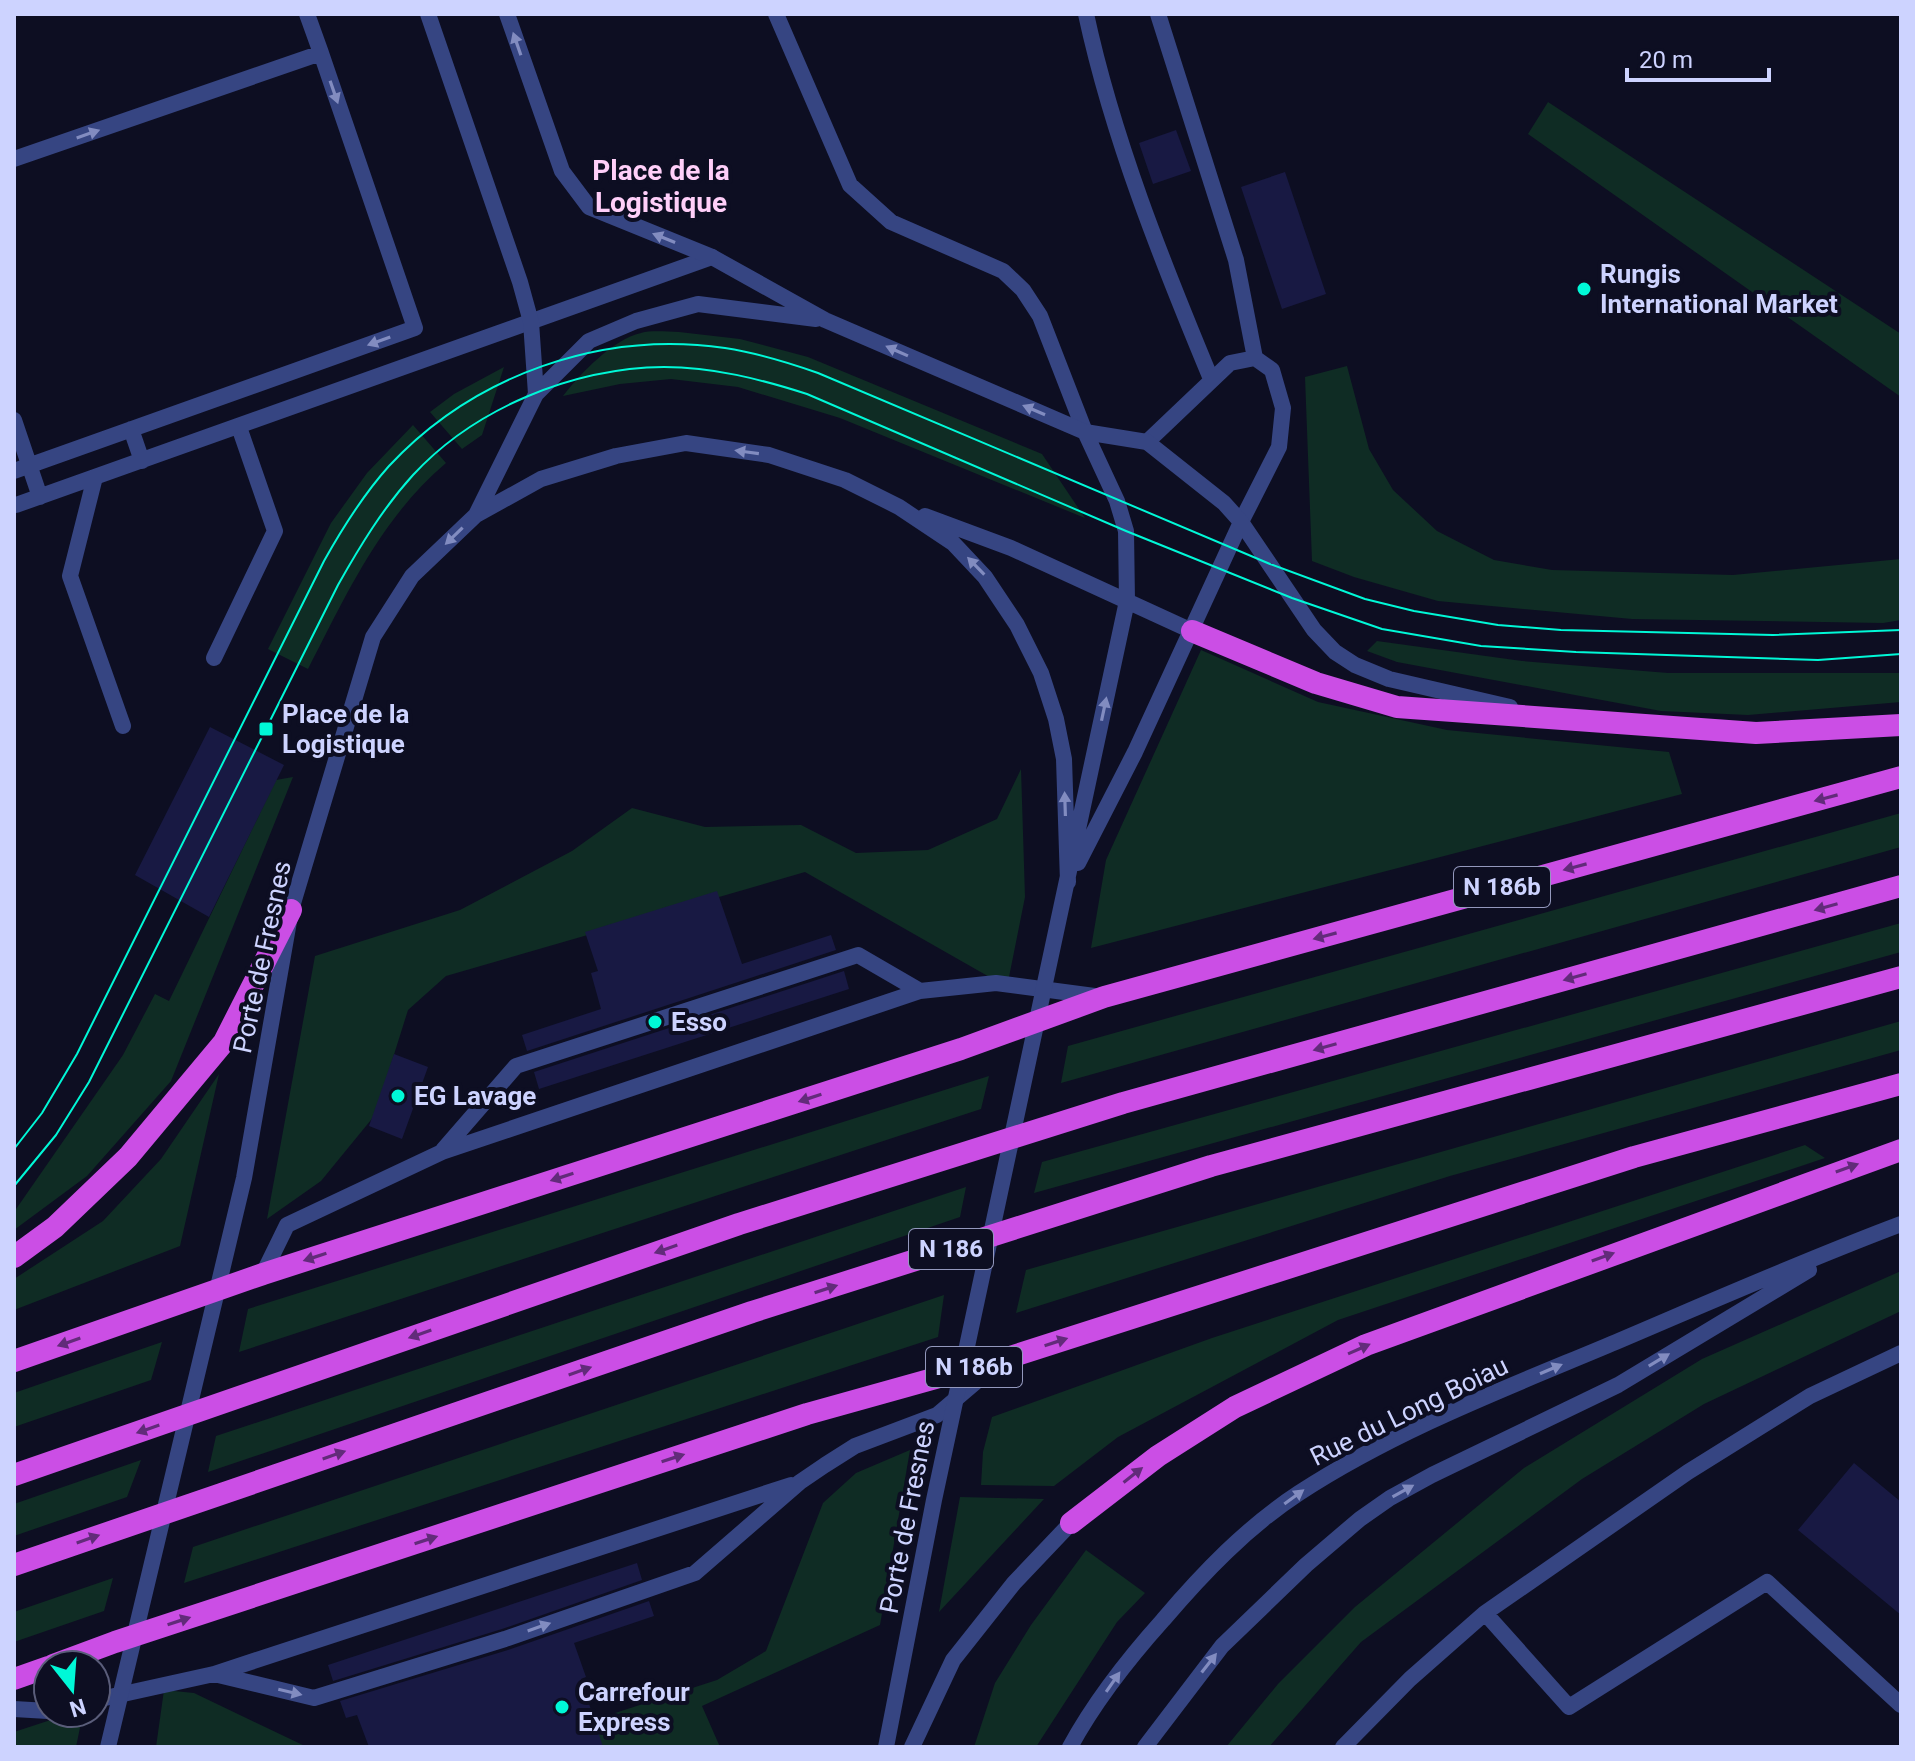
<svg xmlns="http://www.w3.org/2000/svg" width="1915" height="1761" viewBox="0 0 1915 1761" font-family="Roboto,sans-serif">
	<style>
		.green { fill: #0f2c24 }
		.building { fill: #181943 }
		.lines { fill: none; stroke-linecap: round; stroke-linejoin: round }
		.service { stroke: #364582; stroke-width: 16 }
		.minor { stroke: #364582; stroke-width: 16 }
		.trunk { stroke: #cb4ee5; stroke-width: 22 }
		.tram { stroke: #00f8d7; stroke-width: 2 }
		.oneway { fill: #828cc0 }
		.oneway2 { fill: #622b7a }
		.poi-dot { fill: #00f8d7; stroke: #0d0e22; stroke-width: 3 }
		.labels { text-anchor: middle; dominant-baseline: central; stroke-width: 8; stroke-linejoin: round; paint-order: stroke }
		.shield { fill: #0d0e22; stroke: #9398bd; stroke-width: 2 }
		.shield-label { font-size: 24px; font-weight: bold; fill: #cdd3ff }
		.poi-label { font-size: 26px; font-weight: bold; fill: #cdd3ff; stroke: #0d0e22; text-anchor: start }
		.street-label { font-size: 26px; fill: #cdd3ff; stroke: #0d0e22 }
		.neighbourhood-label { font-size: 28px; font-weight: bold; fill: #ffcff9; stroke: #0d0e22 }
	</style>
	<rect width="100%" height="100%" fill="#0d0e22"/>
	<!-- green -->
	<path class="green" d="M1548,102L1901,334V397L1528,134Z
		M679,332L740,339L808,357L1042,454L1085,518L840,418L738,387L671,379L620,384L563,396C579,375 613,339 641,333C652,330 667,332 679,332Z
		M1347,366L1369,449L1393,490L1437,531L1494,560L1552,570L1733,575L1901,559V620L1883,623L1632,619L1438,601L1354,577L1312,561L1305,377Z
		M504,367L482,435L462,449L430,412L454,394Z
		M413,425L446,463C381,518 346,595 308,669L268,649L331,523L367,473Z
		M1377,641L1522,661L1668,673H1901V702L1748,715L1661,711L1397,662L1367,651Z
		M1201,650L1318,702L1447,730L1669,752L1682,794L1091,948L1106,860Z
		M1021,769L1025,897L1007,987L805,872L446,976L408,1010L375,1115L321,1181L267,1219L315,956L460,910L572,851L632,808L705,827L801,825L856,853L928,850L997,819Z
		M293,777L171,1081L87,1176L14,1230V1212L123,1055L155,994L169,1001L276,780Z
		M1901,813V847L1061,1083L1068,1046Z
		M1901,923V952L1034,1193L1042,1162Z
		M1901,1021V1050L1450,1176L1016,1313L1026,1270Z
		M219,1074L180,1246L14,1310V1279L103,1221L161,1159Z
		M989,1076L981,1109L239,1352L248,1309Z
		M1805,1145L1825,1158L1338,1320L1118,1437L1054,1486L981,1485L983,1452L992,1417L1212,1338Z
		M966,1187L960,1217L208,1472L216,1436Z
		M1901,1271V1311L1704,1404L1582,1479L1361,1642L1269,1747H1226L1278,1684L1355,1607L1524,1468L1702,1359Z
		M944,1295L938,1337L184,1583L193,1547Z
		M162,1342L151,1380L14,1427V1393Z
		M910,1450L880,1625L702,1706L720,1747H510L717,1680L766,1651L823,1503L856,1473Z
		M141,1460L127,1497L14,1536V1504Z
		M960,1497L1044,1499L939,1612Z
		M1086,1550L1145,1593L1117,1622L1036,1747H974L995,1683L1031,1625Z
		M113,1578L104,1611L14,1642V1612Z
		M164,1690L194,1693L307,1747H156Z
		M72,1713H83L76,1747H14V1732Z"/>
	<!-- building -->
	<path class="building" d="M1176,130L1191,171L1153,184L1139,143Z
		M1285,172L1326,294L1282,309L1241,187Z
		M210,727L284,765L209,917L135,875Z
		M717,891L742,964L831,935L836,950L527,1051L522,1035L601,1009L591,973L598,971L585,932Z
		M844,971L849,989L539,1089L534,1072Z
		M394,1054L428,1067L402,1139L369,1126Z
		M1854,1463L1901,1502V1615L1798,1530Z
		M637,1563L642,1580L502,1629L333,1681L328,1665Z
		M649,1601L654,1616L574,1643L586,1677L581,1679L603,1747H369L357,1715L346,1718L340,1701L508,1650Z"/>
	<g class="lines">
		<!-- service -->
		<path class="service" d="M307,14L321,53
			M776,14L850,185L891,222L1003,271L1023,290L1040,316L1085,432
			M1086,14C1113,139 1162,261 1211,379
			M1158,14L1236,260L1255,358
			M14,159L321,53L415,328L14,471
			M14,420L40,497
			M131,429L142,461
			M1147,442L1230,363L1255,358L1272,370L1283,408L1279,447L1241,522
			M95,477L70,576L123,726
			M16,505L712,257
			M214,658L275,531L239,427
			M443,1150L516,1066L858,955L920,991
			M263,1274L287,1225L442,1152L920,991L996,983L1102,997
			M1485,1613L1688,1472L1810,1396L1901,1353
			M214,1674L314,1698L505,1639L695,1573L800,1482L825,1465L855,1446L937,1415L997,1364
			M96,1700L214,1674L791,1485
			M14,1709L48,1711
			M1070,1747C1095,1701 1128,1659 1163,1620C1203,1573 1247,1527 1299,1493C1397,1429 1509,1387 1616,1342C1710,1302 1805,1260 1901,1224
			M1145,1747L1222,1646L1306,1565L1360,1519L1390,1498L1432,1475L1618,1385L1809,1270
			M1343,1747L1410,1679L1485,1613L1569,1707L1767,1582L1901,1705"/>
		<!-- minor -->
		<path class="minor" d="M428,14L520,282L531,322L536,394L476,515
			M507,14L562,171L589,207L712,257L825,320L1085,432L1117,501L1126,531L1127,601L934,1500L886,1747
			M536,394L589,341L636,321L698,304L816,319
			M1085,432L1147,442L1224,503L1241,522L1314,630L1335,652L1355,665L1389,679L1510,707
			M925,516L1011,548L1192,631
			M1078,863L1135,752L1241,522
			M108,1747L244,1178L291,910L373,637L412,576L476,515L541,479L616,456L686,443L769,455L845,480L899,507L953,543L985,577L1017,625L1041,673L1056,719L1064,759L1068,882
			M912,1747L953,1660L1014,1583L1071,1523"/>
		<!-- trunk -->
		<path class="trunk" d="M1192,631L1316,683L1397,707L1756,733L1901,725
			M14,1257L55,1227L128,1157L224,1042L291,910
			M14,1361L263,1274L961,1049L1104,997L1901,777
			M14,1475L739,1224L1123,1103L1901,886
			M1071,1523L1158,1456L1235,1407L1366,1345L1901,1150
			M14,1565L752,1312L1211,1166L1901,977
			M53,1665L115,1642L807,1414L1004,1359L1634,1157L1901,1084
			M14,1679L48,1667"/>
		<!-- tram -->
		<path class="tram" d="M14,1149L42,1113L77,1054L324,561C343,527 363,495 389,466C474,375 601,330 725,348C757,353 787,362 818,373L1270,564L1365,599L1414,611L1498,625L1561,630L1773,635L1901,630
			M14,1186L56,1135L89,1082L338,585C360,546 383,508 413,475C475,408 573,368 664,367C713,367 760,379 807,394L1126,531L1292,598L1382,629L1481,646L1576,652L1818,660L1901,654"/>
	</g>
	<!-- one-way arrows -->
	<defs><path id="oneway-solid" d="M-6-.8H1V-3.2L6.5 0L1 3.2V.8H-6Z" transform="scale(2)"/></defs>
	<g class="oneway">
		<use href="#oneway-solid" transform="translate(517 44) rotate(-109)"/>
		<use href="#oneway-solid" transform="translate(334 92) rotate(71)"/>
		<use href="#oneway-solid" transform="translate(88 134) rotate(-19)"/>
		<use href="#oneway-solid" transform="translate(664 238) rotate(-158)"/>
		<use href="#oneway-solid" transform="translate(379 341) rotate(160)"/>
		<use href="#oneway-solid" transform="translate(897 351) rotate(-156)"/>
		<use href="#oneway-solid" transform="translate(1034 410) rotate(-157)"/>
		<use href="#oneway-solid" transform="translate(747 452) rotate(-172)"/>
		<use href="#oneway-solid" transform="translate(454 536) rotate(136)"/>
		<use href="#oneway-solid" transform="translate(976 566) rotate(-134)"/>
		<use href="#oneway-solid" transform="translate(1104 709) rotate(-78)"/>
		<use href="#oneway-solid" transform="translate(1065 804) rotate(-92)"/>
		<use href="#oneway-solid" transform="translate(1659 1360) rotate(-31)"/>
		<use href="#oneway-solid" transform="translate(1551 1369) rotate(-23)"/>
		<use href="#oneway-solid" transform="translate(1403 1491) rotate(-29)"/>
		<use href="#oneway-solid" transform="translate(1294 1497) rotate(-36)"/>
		<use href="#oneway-solid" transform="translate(539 1627) rotate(-19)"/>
		<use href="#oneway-solid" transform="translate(1209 1663) rotate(-52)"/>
		<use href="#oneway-solid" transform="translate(1113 1682) rotate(-55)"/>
		<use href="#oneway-solid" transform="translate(290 1692) rotate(13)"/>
	</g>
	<g class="oneway2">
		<use href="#oneway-solid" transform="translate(1826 798) rotate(165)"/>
		<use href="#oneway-solid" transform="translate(1575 867) rotate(165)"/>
		<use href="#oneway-solid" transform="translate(1826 907) rotate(164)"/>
		<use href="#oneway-solid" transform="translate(1325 936) rotate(165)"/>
		<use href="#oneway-solid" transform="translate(1575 977) rotate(164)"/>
		<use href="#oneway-solid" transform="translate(1325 1047) rotate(164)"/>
		<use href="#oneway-solid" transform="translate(810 1098) rotate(162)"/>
		<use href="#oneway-solid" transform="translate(1847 1168) rotate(-20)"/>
		<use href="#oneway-solid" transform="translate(562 1177) rotate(162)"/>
		<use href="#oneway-solid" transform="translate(666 1249) rotate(161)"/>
		<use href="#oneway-solid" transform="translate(315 1257) rotate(162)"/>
		<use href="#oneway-solid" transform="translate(1603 1257) rotate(-20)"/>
		<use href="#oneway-solid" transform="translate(826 1289) rotate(-18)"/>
		<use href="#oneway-solid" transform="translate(420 1334) rotate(161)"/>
		<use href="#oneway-solid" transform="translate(69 1342) rotate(161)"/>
		<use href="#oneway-solid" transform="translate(1056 1342) rotate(-18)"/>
		<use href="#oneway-solid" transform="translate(1359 1349) rotate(-24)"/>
		<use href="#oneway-solid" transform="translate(580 1371) rotate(-19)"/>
		<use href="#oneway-solid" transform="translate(148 1429) rotate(161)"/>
		<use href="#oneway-solid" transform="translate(334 1455) rotate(-19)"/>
		<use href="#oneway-solid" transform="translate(673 1458) rotate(-18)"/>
		<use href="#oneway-solid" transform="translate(1133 1475) rotate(-38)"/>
		<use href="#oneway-solid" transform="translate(88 1539) rotate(-19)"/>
		<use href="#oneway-solid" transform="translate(426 1540) rotate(-18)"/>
		<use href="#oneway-solid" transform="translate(179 1621) rotate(-18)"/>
	</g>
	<!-- markers -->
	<g class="poi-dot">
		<circle cx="1584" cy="289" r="8"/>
		<rect x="258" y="721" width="16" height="16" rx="4"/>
		<circle cx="655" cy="1022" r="8"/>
		<circle cx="398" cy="1096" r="8"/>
		<circle cx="562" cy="1707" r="8"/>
	</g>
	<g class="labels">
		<!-- shield labels -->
		<g class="shield">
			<rect x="1454" y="867" width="96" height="40" rx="6"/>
			<rect x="909" y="1229" width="84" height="40" rx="6"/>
			<rect x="926" y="1347" width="96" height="40" rx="6"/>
		</g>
		<g class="shield-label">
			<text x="1502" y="887">N 186b</text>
			<text x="951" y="1249">N 186</text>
			<text x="974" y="1367">N 186b</text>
		</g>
		<!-- poi labels -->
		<g class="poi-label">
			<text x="1600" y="274">Rungis<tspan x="1600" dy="30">International Market</tspan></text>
			<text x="282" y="714">Place de la<tspan x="282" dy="30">Logistique</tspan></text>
			<text x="671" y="1022">Esso</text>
			<text x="414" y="1096">EG Lavage</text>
			<text x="578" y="1692">Carrefour<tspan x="578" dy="30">Express</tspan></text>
		</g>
		<!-- street labels -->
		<g class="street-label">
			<text transform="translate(262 957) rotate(-78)">Porte de Fresnes</text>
			<text transform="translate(1409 1411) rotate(-26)">Rue du Long Boiau</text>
			<text transform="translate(907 1517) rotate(-79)">Porte de Fresnes</text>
		</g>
		<!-- neighbourhood labels -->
		<g class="neighbourhood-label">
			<text x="661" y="170">Place de la<tspan x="661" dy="32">Logistique</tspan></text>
		</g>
	</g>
	<!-- border -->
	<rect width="1915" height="1761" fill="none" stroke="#cdd3ff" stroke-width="32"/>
	<!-- north arrow -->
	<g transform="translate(72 1689) rotate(163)"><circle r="38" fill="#0d0e22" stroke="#5a5d7a" stroke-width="2"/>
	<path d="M0-6L14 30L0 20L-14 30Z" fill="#00f8d7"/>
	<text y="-12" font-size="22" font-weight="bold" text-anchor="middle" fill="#cdd3ff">N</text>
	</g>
	<!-- scale -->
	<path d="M1627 68v12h142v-12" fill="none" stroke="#cdd3ff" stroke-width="4"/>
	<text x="1639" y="68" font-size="24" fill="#cdd3ff" stroke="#0d0e22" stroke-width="6" paint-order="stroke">20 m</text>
</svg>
